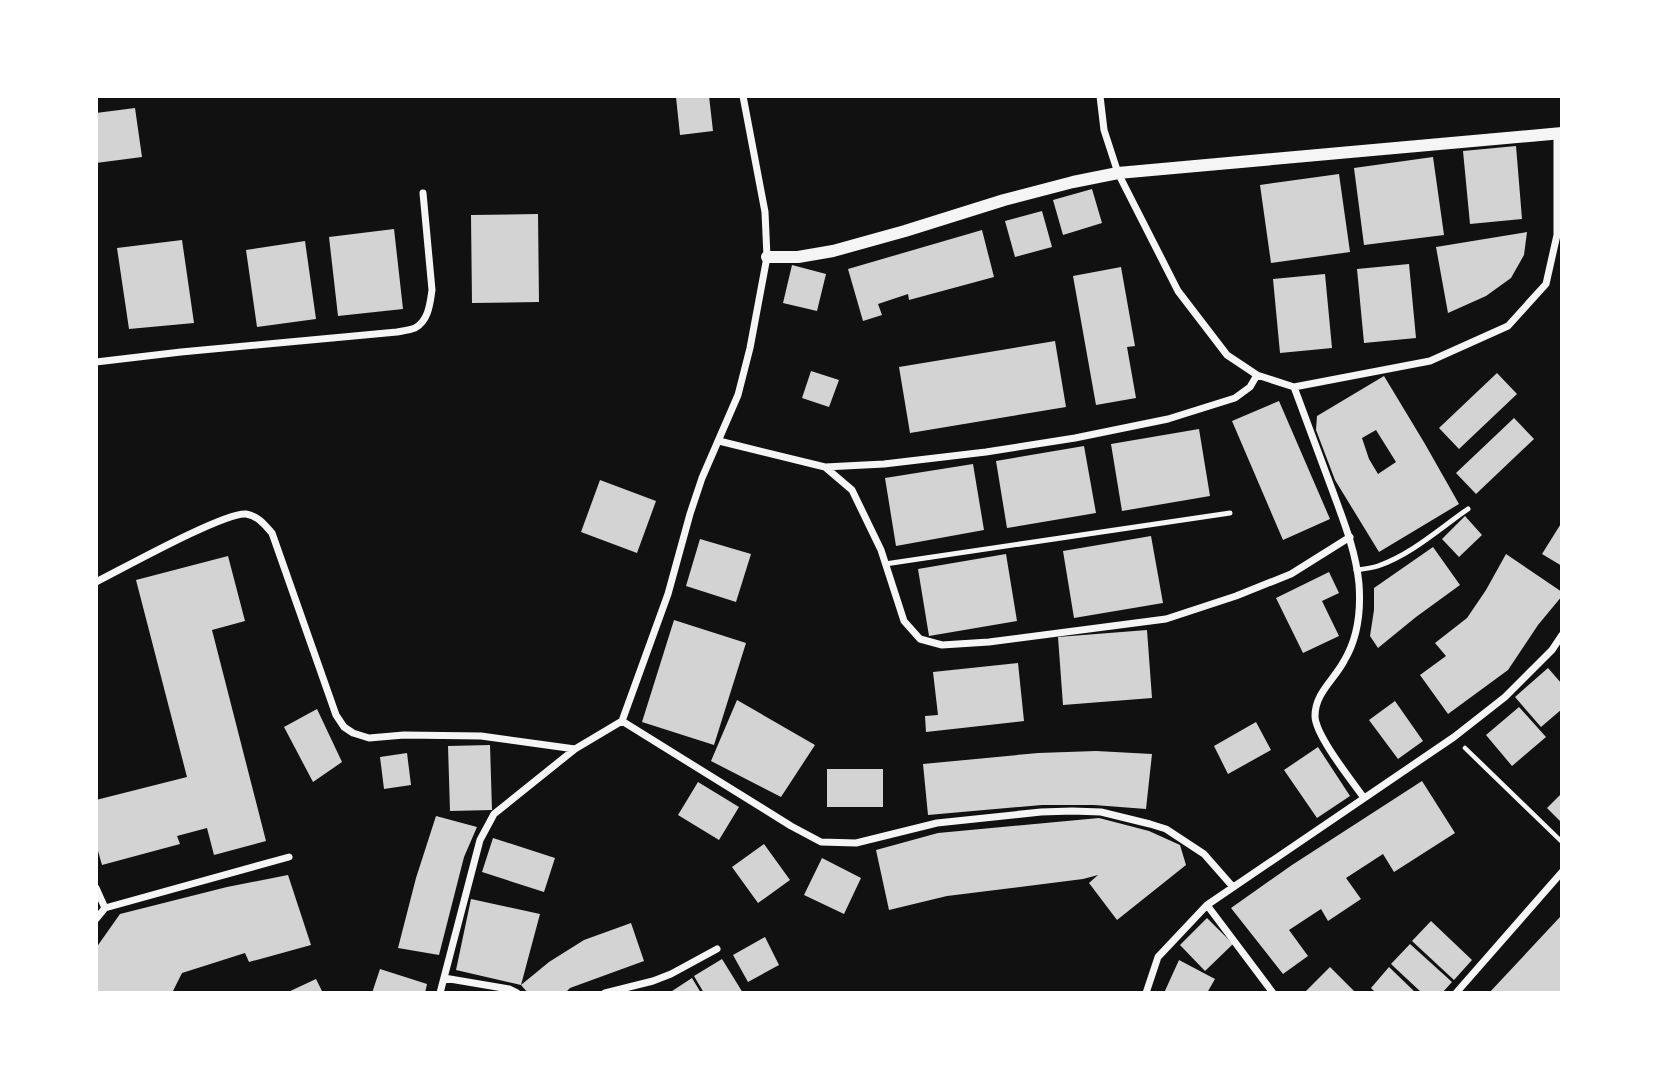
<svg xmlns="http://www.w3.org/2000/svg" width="1658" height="1089" viewBox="0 0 1658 1089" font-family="'Asap Condensed',sans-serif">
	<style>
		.building { fill: #d3d3d3; fill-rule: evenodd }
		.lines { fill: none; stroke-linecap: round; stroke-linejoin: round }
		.path { stroke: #f5f5f5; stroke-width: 4.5 }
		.service { stroke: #f5f5f5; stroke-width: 5 }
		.minor { stroke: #f5f5f5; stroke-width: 7 }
		.tertiary { stroke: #f5f5f5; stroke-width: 12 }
	</style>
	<rect width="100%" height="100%" fill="#111"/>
	<!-- building -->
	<path class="building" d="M681,96H709L713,131L680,135L676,97Z
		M135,108L142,157L96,163V113Z
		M1516,146L1522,219L1470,224L1463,151Z
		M1433,157L1444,235L1364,245L1354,168Z
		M1339,174L1350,252L1271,263L1260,185Z
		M1092,189L1102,223L1063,235L1053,200Z
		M1042,211L1052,247L1015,257L1005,221Z
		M538,214L539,302L472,303L471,215Z
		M394,229L403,309L338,316L329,237Z
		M982,230L994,277L909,300L908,294L878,304L882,315L863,321L848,269Z
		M1527,232L1524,255L1511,278L1486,296L1448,313L1436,247Z
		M182,240L194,323L129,329L117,248Z
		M305,241L316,319L257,327L246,250Z
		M1409,264L1416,338L1364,343L1357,269Z
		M792,265L826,274L817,311L783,303Z
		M1121,267L1135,346L1127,347L1136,398L1096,405L1073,276Z
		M1325,274L1332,348L1280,353L1273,279Z
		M1055,341L1066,407L910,433L899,367Z
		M811,371L839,380L829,407L802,398Z
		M1497,373L1517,394L1459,449L1439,428Z
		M1384,376L1425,444L1459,504L1379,552L1335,480L1316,430L1317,416ZM1376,430L1396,462L1378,474L1369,459L1362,438Z
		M1279,401L1330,519L1283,540L1232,421Z
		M1514,418L1534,439L1476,494L1456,473Z
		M1199,429L1210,496L1122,511L1111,444Z
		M1084,446L1096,513L1007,528L996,461Z
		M973,464L984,530L896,546L885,478Z
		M600,480L656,501L637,553L581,532Z
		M1465,516L1482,535L1459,557L1442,539Z
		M1562,522V566L1542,554Z
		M1151,536L1163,603L1074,618L1063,551Z
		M700,539L751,554L736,602L686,586Z
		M1433,547L1460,585L1416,617L1378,648L1370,636L1374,610V588Z
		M1006,554L1017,621L929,636L918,569Z
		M1506,554L1562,592V596L1538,625L1508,670L1448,714L1420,675L1446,656L1435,643L1467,618L1486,590Z
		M228,556L245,621L212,630L266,841L214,855L207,828L177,836L180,844L102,865L96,844V800L187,777L136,580Z
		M1329,572L1339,593L1322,601L1339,636L1303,653L1276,598Z
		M674,620L746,643L714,745L642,722Z
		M1147,630L1152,698L1063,705L1058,637Z
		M1018,663L1024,721L926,732L925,716L938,715L933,672Z
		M1548,668L1562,684V709L1541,727L1515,697Z
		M737,700L815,745L781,797L711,761Z
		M1395,701L1423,741L1398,759L1369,720Z
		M1519,707L1546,737L1512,766L1486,735Z
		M317,709L342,762L313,782L284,727Z
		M1256,722L1271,750L1228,774L1214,746Z
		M490,745L492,810L450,811L448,746Z
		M1318,747L1350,796L1317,818L1284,770Z
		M1096,751L1152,754L1146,809L1094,805H1042L928,815L923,764L1038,753Z
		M407,753L411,785L384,789L380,757Z
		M827,769H883V807H827Z
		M1422,781L1455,833L1394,872L1383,854L1346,878L1361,899L1328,921L1321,909L1289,930L1308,956L1283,974L1231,908L1292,865Z
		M698,782L739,807L719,840L678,815Z
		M1562,793V823L1547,808Z
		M436,816L477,827L464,857L439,955L398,948L416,878Z
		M1099,818L1149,831L1180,845L1186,865L1117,920L1089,883L1098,875L1083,879L947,896L889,910L876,850L938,833Z
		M493,838L555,858L544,892L482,872Z
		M764,844L790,880L758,903L732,867Z
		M822,858L861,878L844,914L804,895Z
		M288,875L311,945L249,962L245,953L182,973L172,993H96V948L120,914L227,887Z
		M471,899L540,914L521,985L456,970Z
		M1560,917L1562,918V993H1489Z
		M1207,918L1233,944L1205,971L1180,945Z
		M1431,921L1472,960L1454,980L1412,941Z
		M631,923L644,961L570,988L565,993H528L521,985L549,962L584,940Z
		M765,937L779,965L748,982L733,955Z
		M1410,944L1452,982L1442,993H1422L1391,964Z
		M722,959L743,993H704L694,976Z
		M1179,960L1215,979L1207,993H1164Z
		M1330,967L1356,993H1304Z
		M1389,967L1416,993H1376L1371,988Z
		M380,969L427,984L425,993H372Z
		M692,978L701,993H669Z
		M316,979L323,993H286Z"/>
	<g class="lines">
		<!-- path -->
		<path class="path" d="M1465,748L1562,842"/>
		<!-- service -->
		<path class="service" d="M885,564L1230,513
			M1356,570C1364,569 1372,568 1378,566C1412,554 1439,529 1468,509"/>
		<!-- minor -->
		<path class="minor" d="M1100,96L1104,130L1118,173L1178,291L1227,355L1257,375L1294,387L1430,361L1508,326L1546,284L1557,235V133
			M96,362L181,352L397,332C402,331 410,330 415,328C429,320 430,303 432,290L423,193
			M1294,387C1307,422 1320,457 1333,492C1344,522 1356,552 1359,584C1361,611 1358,638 1344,661C1334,680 1315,693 1315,716C1315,735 1352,781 1364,798
			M719,441L825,467L852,490L881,550L904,621L920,639L942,645L989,642L1166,619L1236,596L1291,574L1350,537
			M825,467L884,464L986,452L1075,438L1168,419L1235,398L1250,387L1257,375
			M96,582C122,569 224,512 246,514C258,516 264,524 272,533L336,715L344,727L353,733L369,738L404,735L481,736L575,749
			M622,721L791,826L821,842L856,843L937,823L1041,812L1072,811L1101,812L1150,824L1166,829L1204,854L1233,887
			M96,888L105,908
			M1207,905L1273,993
			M96,919L105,908L289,857
			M444,978L509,989L517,993
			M440,993L480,840L494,814L575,749L622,721L668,594L690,514L702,478L738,395L750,348L767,257L765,212L743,96
			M605,993L653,981L671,974L717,949
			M1146,993L1158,957L1207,905L1454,737L1505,697L1552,650L1562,635
			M1456,993L1562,872"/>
		<!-- tertiary -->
		<path class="tertiary" d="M767,257H798L833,251L905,231L1004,200L1073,182L1118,173L1562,133"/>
	</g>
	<!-- border -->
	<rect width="1658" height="1089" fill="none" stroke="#ffffff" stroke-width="196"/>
</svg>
